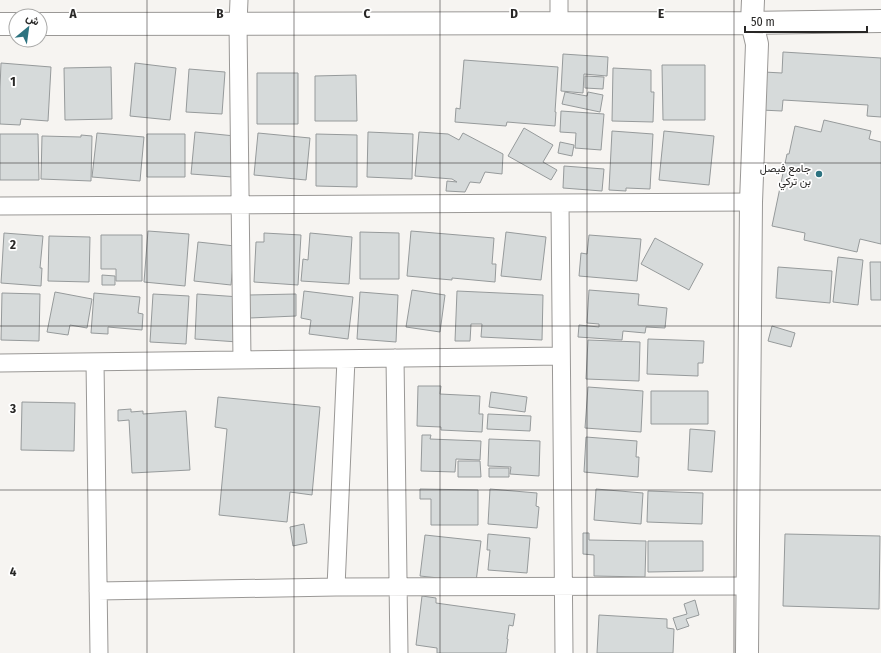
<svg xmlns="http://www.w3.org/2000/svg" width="881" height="653" viewBox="0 0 881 653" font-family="'Fira Sans Condensed',Vazirmatn,sans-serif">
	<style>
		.building { fill: #d6dada; stroke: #969a9b }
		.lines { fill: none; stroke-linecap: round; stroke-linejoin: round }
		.street-casing { stroke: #9a9896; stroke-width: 19 }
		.secondary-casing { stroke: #9a9896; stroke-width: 24 }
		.street { stroke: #fff; stroke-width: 17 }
		.secondary { stroke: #fff; stroke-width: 22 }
		.grid { fill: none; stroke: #282726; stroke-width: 1; stroke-opacity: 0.55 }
		.poi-dot { fill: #2d7380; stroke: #fff; stroke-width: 1.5 }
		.labels { text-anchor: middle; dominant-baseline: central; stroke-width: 3.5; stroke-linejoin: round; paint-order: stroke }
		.poi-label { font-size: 11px; fill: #282726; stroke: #fff; text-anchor: end }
		.grid-label { font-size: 13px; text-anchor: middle; font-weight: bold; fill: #282726; stroke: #fff; stroke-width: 3.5; stroke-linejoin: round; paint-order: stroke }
	</style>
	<rect width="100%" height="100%" fill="#f6f4f1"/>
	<!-- building -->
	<path class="building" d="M783,52L881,58V117L867,116L868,105L783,100L782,111L761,110L764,72L782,73Z
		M563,54L608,57L607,76L584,74L583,93L561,91Z
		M464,60L558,67L555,112H556L555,126L507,122L506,126L455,122L456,108L460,109Z
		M1,63L51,67L48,121L21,119L20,125L0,124V88Z
		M135,63L176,68L170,120L130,116Z
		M662,65H705V120H663Z
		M111,67L112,119L65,120L64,68Z
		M613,68L651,70V92H654L653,122L612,121Z
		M189,69L225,72L222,114L186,112Z
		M257,73H298V124H257Z
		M356,75L357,121H315V76Z
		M585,76L604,77L603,89L585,88Z
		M565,92L587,96L588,92L603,95L600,112L562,104Z
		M561,111L604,114L601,150L575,148L576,133L560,132Z
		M824,120L871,131L869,139L881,142V244L860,239L857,252L804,240L805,233L772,226L787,154H789L795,126L821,132Z
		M524,128L553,145L543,162L557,170L551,180L508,156Z
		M612,131L653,134L650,189L626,188V191L609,190Z
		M664,131L714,136L709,185L659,180Z
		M195,132L235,136L232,177L191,174Z
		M368,132L413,134L412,179L367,177Z
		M419,132L448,134L459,140L463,133L503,154L502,174L485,172L480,183L470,182L465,192L446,191L447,181L457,182L452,179L415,176Z
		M97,133L144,137L140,181L92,177Z
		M258,133L310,138L306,180L254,175Z
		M0,134H38L39,180H0Z
		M147,134H185V177H147Z
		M316,134L357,135V187L316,186Z
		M81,135L92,136L91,181L41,179L42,136L81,137Z
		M560,142L574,145L572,156L558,153Z
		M564,166L604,169L602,191L563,188Z
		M148,231L189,234L185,286L144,282Z
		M411,231L494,238L492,264H496L495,282L452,278V280L407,276Z
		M360,232L399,233V279H360Z
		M506,232L546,237L541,280L501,276Z
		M4,233L43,236L40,268H42L41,286L1,283Z
		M264,233L301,235L298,285L254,282L256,242H264Z
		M310,233L352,237L349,284L301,281L303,259L308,260Z
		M101,235H142V281H116V269H101Z
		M589,235L641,239L637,281L579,276L581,253L587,254Z
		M49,236L90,237L89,282L48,281Z
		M655,238L703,264L689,290L641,264Z
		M198,242L235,246L231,285L194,281Z
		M838,257L863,260L858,305L833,302Z
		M870,262H881V300H871Z
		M778,267L832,271L830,303L776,298Z
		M102,275L115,276V285H102Z
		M412,290L445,295L440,332L406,327Z
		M589,290L639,294L638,305L667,308L665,328L646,327L645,333L623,331L622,340L578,337L579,325L599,327V324L587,323Z
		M304,291L353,297L348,339L309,334L311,320L301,318Z
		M457,291L543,295L542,340L481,337L482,324H471L470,341H455Z
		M55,292L92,299L87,328L70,325L68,335L47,332Z
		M360,292L398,295L396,342L357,339Z
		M2,293L40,294L39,341L1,340Z
		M94,293L140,297L138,313L143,314L142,330L108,327V334L91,333Z
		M153,294L189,296L186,344L150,342Z
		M197,294L240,297L238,342L195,339Z
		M296,294V316L250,318L249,295Z
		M772,326L795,333L791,347L768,341Z
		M648,339L704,341L703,363H698V376L647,374Z
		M588,340L640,342L639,381L586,379Z
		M418,386H441L440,394L480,396L479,414H483L482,432L441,430V427L417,426Z
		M588,387L643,391L641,432L585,428Z
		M651,391H708V424H651Z
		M491,392L527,397L525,412L489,407Z
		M218,397L320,407L312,495L290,492L287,522L219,515L227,429L215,427Z
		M22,402L75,403L74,451L21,450Z
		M131,409V412L143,411V414L186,411L190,470L132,473L129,420L118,421V410Z
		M488,414L531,416L530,431L487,429Z
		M690,429L715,431L712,472L688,470Z
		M422,435H431L430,439L481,441L480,460L456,459L455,472L421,471Z
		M586,437L637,441L636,457H639L638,477L584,472Z
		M489,439L540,441L539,476L510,474L511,467L488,466Z
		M458,461H480L481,477H458Z
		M489,468H509V477H489Z
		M420,489L478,490V525H431V499H420Z
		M490,489L537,493L536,506L539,507L537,528L488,524Z
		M596,489L643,493L641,524L594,520Z
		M648,491L703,493L702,524L647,522Z
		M304,524L307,543L293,546L290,527Z
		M583,533H589V540L646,541L645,577L594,576V555L583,554Z
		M488,534L530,538L527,573L488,570L490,550H487Z
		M785,534L880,536L879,609L783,606Z
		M425,535L481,541L476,582L420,576Z
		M648,541H703V571L648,572Z
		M422,596L436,598V603L515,614L513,626L509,625L507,639H508L506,653H437V648L416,645Z
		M695,600L699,615L686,619L689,626L677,630L673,618L687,614L684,604Z
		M599,615L667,619V628L674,629L673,653H597Z"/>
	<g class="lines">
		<defs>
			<path id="street" d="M239,0L238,23L242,360
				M559,0V23
				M560,203L564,653
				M0,206L751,202
				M395,358L399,653
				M95,362L99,653
				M0,363L561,356
				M336,587L346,359
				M98,591L336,587L747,586"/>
			<path id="secondary" d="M0,24H16
				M40,24L752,23L881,21
				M747,653L751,202L757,44L752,23L753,0"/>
		</defs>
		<!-- street casing -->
		<use href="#street" class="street-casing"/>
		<!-- secondary casing -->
		<use href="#secondary" class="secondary-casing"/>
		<!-- street -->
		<use href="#street" class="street"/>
		<!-- secondary -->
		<use href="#secondary" class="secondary"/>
	</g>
	<!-- grid -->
	<path class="grid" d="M147,0V653M294,0V653M440,0V653M587,0V653M734,0V653M0,163H881M0,326H881M0,490H881"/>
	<!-- markers -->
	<circle class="poi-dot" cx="819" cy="174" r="4"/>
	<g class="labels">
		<!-- poi labels -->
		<g class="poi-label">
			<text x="811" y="168">جامع فيصل<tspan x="811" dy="13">بن تركي</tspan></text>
		</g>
	</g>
	<g class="grid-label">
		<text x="73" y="18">A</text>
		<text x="220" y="18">B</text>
		<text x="367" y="18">C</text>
		<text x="514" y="18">D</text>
		<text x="661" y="18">E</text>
		<text x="13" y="86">1</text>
		<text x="13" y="249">2</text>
		<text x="13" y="413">3</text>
		<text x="13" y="576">4</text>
	</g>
	<!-- north arrow -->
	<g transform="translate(28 28) rotate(29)"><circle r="19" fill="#ffffff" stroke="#a9a9a8"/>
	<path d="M0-3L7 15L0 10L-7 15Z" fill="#2d7380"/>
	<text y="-6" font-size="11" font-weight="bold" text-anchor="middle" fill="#282726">ش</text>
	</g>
	<!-- scale -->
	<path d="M745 26v6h122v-6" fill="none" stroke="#282726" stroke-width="2"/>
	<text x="751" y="26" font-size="12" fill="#282726" stroke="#ffffff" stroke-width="3" paint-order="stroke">50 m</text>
</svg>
